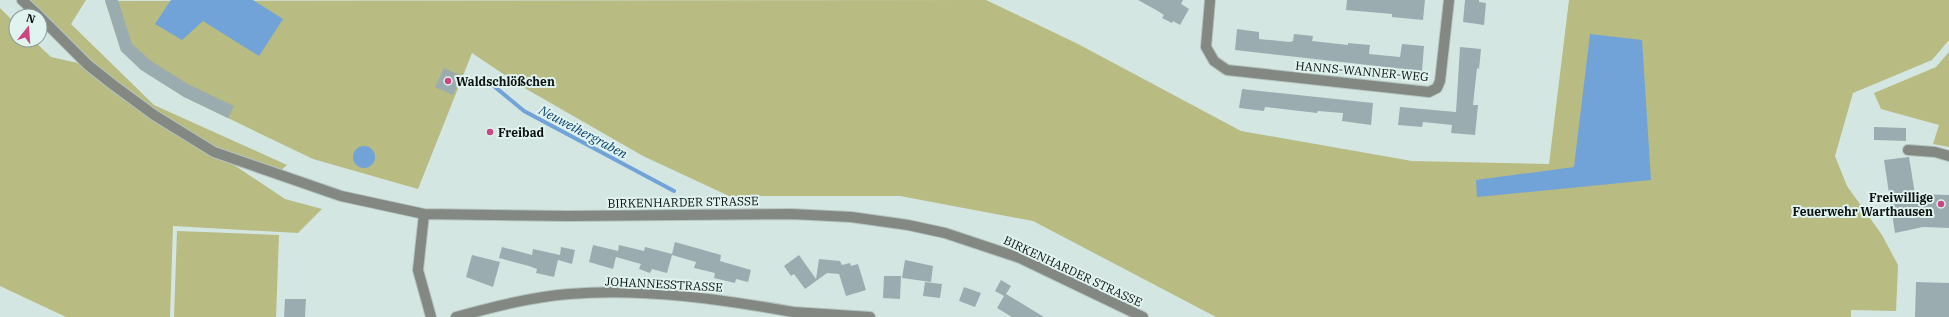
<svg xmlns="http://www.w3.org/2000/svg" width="1949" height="317" viewBox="0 0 1949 317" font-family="'IBM Plex Serif',serif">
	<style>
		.green { fill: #b8bb82 }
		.water { fill: #71a3d8 }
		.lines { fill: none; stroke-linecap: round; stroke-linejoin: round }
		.stream { stroke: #71a3d8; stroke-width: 4 }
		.building { fill: #9bacb1 }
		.minor-casing { stroke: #b4c4c0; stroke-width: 12 }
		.minor { stroke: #838883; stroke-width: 10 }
		.poi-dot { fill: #cc4583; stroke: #e1f3ef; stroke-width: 1.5 }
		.labels { text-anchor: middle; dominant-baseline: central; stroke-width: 4; stroke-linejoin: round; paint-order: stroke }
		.street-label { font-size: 12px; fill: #0b1110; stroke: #e1f3ef }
		.poi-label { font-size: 12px; font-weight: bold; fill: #0b1110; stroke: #e1f3ef; text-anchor: start }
		.water-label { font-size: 13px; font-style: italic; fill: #094171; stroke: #e1f3ef }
	</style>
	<rect width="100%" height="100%" fill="#d4e6e2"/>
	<!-- green -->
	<path class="green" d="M22,0H86L71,24L154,105L287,165L276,175L216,153L285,199L322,209L298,233L173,226L170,317H66L0,286V8L16,24V40H33L51,57L87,65Z
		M986,0L1078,44L1241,131L1412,161L1549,164L1569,0H1949V40L1932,60L1853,93L1835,156L1847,186L1882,235L1898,265L1896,311L1851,310V317H1216L1033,221L900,196H729L643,156L521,86L472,53L418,189L313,159L184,97L155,78L121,51L105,1Z
		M1949,52V147L1933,144L1939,125L1881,109L1874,93L1936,67Z
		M177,231L279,235L276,317H174Z"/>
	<!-- water -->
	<path class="water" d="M171,0H253L283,19L259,56L203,21L182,40L155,24Z
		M1590,34L1642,40L1651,180L1477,197L1476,180L1574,167Z
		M353 157a11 11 0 1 1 22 0a11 11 0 1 1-22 0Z"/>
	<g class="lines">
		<!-- stream -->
		<path class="stream" d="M489,82L524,111L674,191"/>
	</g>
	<!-- building -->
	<path class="building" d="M105,0H118L132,44L151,61L188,84L234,106L228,118L184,97L141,70L121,51Z
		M1138,0H1183L1181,4L1189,9L1180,25L1173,21L1172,23L1162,18L1164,15L1156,10Z
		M1347,0H1425L1423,20L1392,17V14L1346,10Z
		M1465,0H1479V2L1486,3L1484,25L1463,22Z
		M1237,29L1259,32V39L1290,42L1293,41L1294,34L1313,36L1312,41L1348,45V43L1370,45L1369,54L1400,57L1402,44L1424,46L1422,71L1235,50Z
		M1460,47L1481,49L1479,69L1477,68L1473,105H1478L1475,135L1451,133L1452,125L1423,122L1422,127L1398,125L1400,107L1456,112Z
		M444,68L462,76L453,95L435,87Z
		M1242,89L1373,103L1371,125L1342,121L1343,113L1318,111L1317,113L1265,107L1264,111L1239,108Z
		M1874,127L1906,128V141L1874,140Z
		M1909,157L1915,194L1949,195V228L1923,227L1895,233L1884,160Z
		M675,242L721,255L720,261L751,270L748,282L736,279L735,283L714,278L715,273L694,268L696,262L672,255L667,273L652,269L650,273L639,269L641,264L616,257L613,269L589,262L593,245L618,251L619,245L644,251L645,247L672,254Z
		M502,247L532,255L533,249L560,255L561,247L575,250L572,264L558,260L554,277L536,273L537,269L529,266L499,258Z
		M472,255L500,262L493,287L466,277Z
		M799,255L816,279L819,259L840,261L842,265L850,263L851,266L858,264L866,290L846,296L839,274L827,273L805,289L794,274L791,276L784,266Z
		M905,260L933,266L931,282L902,278Z
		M884,276H901L900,299L883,298Z
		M1001,280L1011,286L1006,294L1044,317H1012L997,308L1004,296L995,291Z
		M925,282L942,284L940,298L923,296Z
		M1916,282L1949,283V317H1915Z
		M964,287L981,293L975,307L959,301Z
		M285,299H306L305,317H284Z"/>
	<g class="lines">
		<defs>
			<path id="minor" d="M22,0L39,16
				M1210,0L1206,47L1214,61L1227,70L1429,92L1437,88L1440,81L1449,0
				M40,17L88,65L112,84L154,115L214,152L341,196L424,214L568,216L791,214L851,217L908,225L945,233L1020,258L1143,317
				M1908,150L1935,152L1949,156
				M424,214L418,270L431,317
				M793,312L870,317
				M456,317C493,307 531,297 569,294C644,288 720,299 793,312L798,317"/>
		</defs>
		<!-- minor casing -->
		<use href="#minor" class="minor-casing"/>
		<!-- minor -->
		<use href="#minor" class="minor"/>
	</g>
	<!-- markers -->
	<g class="poi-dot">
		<circle cx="448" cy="81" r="4"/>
		<circle cx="490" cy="132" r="4"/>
		<circle cx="1941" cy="204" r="4"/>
	</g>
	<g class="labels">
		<!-- street labels -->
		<g class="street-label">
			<text transform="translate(1362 71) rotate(5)">HANNS-WANNER-WEG</text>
			<text transform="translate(683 202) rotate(-1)">BIRKENHARDER STRASSE</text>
			<text transform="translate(1073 271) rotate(25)">BIRKENHARDER STRASSE</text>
			<text transform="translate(664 284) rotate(3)">JOHANNESSTRASSE</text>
		</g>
		<!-- poi labels -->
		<g class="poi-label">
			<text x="456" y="81">Waldschlößchen</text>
			<text x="498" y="132">Freibad</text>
			<text x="1933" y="197" text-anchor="end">Freiwillige<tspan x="1933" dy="14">Feuerwehr Warthausen</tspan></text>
		</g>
		<!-- water labels -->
		<g class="water-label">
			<text transform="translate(583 132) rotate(28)">Neuweihergraben</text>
		</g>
	</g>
	<!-- north arrow -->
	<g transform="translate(28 28) rotate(17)"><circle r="19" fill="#e1f3ef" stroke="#8b9996"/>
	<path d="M0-3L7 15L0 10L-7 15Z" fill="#cc4583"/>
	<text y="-6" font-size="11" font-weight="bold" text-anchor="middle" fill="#0b1110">N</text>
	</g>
</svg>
